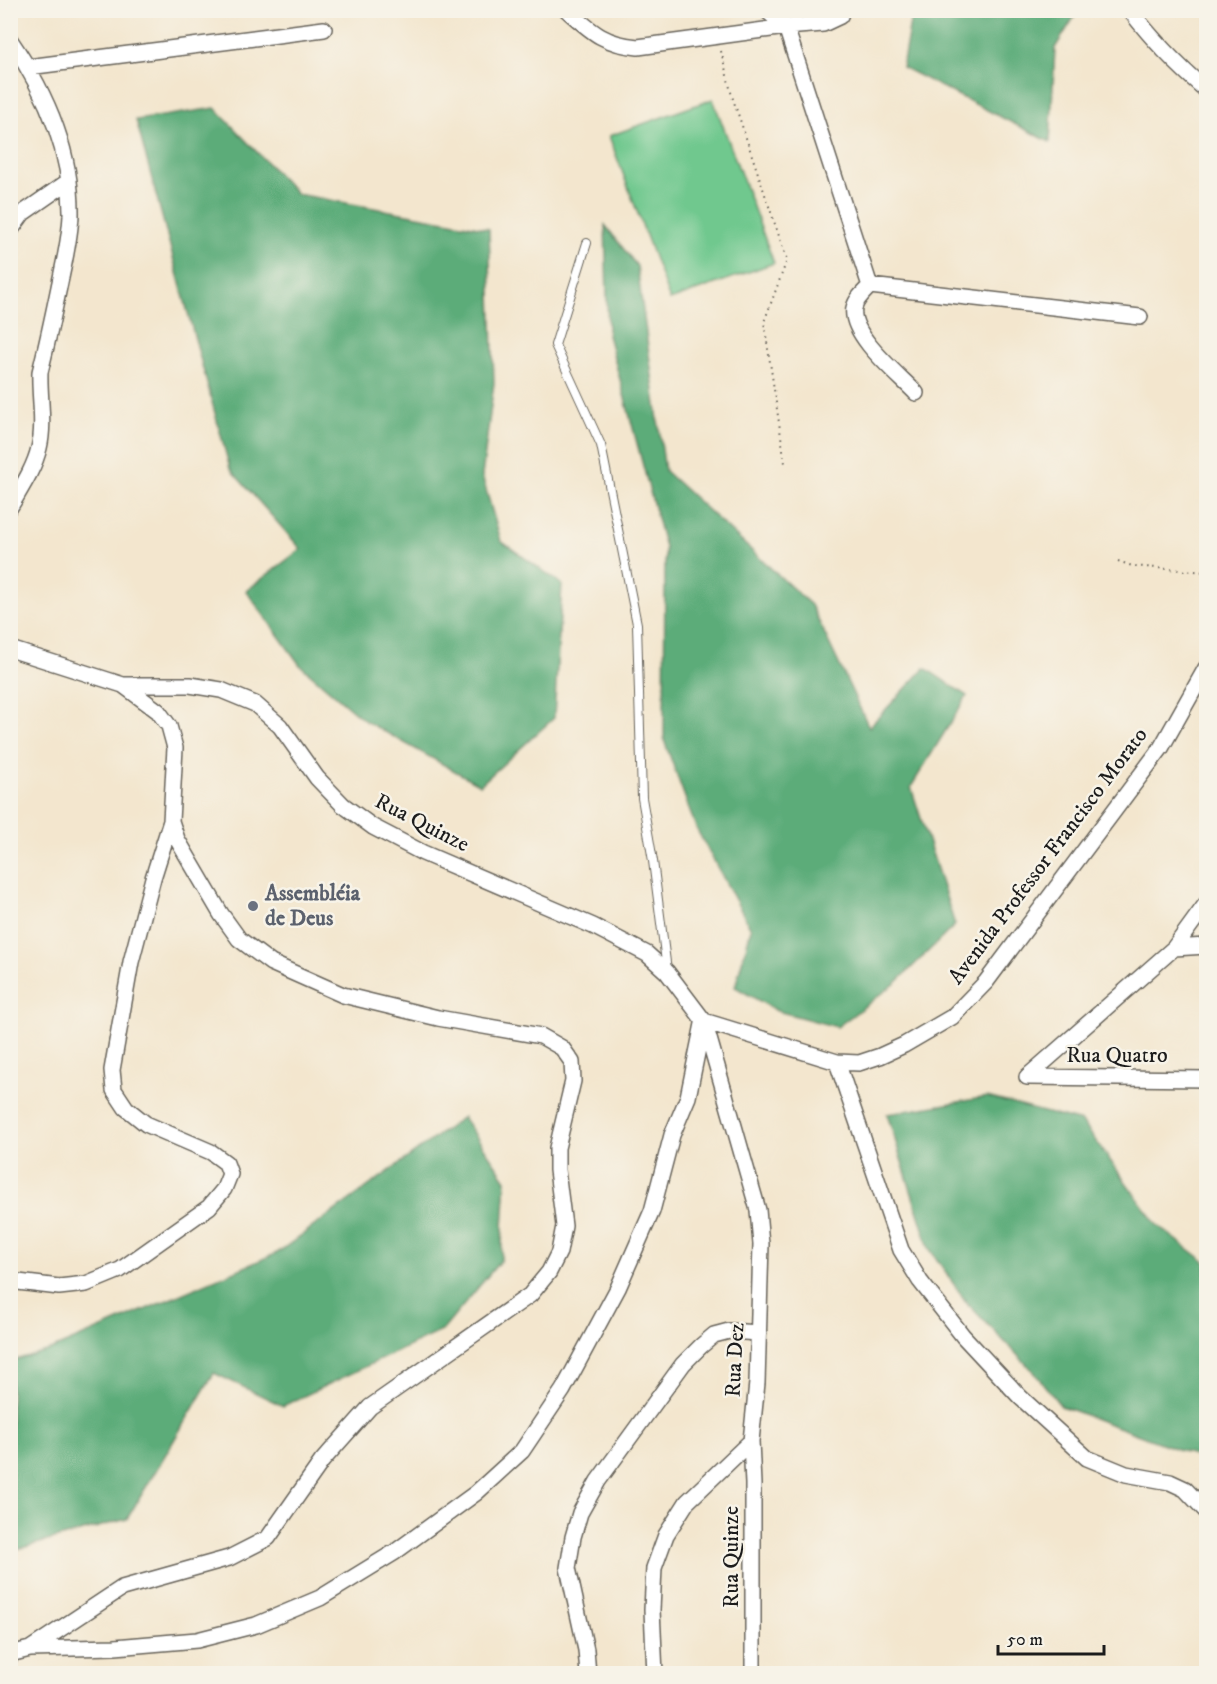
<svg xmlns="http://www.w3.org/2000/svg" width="1217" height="1684" viewBox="0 0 1217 1684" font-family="'IM FELL DW Pica',serif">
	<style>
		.green { fill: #70c88e; stroke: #467255; stroke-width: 1.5 }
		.forest { fill: #5cac79; stroke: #3c644a; stroke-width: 1.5 }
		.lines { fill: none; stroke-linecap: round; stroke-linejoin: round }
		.service-casing { stroke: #67635a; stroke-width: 10 }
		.minor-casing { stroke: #67635a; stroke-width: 18 }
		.path { stroke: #67635a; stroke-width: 2; stroke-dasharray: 1.5 4.5; stroke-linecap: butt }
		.service { stroke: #fff; stroke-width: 8 }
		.minor { stroke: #fff; stroke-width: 15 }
		.worship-dot { fill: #6b7280; stroke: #f7f3e8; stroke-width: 2 }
		.labels { text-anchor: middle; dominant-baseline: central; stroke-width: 5; stroke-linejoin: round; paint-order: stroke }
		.street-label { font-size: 22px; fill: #1c1c1c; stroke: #f7f3e8 }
		.worship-label { font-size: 22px; font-weight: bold; fill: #5b616d; stroke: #f7f3e8; text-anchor: start }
	</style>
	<rect width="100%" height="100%" fill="#f7f3e8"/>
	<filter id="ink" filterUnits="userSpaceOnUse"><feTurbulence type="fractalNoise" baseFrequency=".0167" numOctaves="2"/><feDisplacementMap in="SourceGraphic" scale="12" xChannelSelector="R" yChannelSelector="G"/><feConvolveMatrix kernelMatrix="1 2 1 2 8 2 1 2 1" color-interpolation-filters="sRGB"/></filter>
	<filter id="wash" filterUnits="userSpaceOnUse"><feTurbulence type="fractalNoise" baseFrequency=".008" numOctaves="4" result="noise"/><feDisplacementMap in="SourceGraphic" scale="24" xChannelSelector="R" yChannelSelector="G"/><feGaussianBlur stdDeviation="1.35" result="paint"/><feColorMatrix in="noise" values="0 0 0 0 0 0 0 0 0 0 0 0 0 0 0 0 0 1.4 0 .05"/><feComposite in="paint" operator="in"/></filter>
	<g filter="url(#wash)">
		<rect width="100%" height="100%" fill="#f3e6ce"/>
		<!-- green -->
		<path class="green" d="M713,99L774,263L670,300L609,136Z"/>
		<!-- forest -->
		<path class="forest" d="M912,11H1078L1055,48L1050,142L902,67Z
			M215,108L297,194L489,229L494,383L482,476L501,541L562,584L554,718L480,785L365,721L300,665L246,591L301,549L230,469L136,120Z
			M605,225L637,266L665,471L811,605L869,727L925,668L967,696L911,787L955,925L896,983L837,1027L777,1011L735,987L751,929L696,828L664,740L665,548L608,335Z
			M987,1097L1082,1122L1157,1225L1206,1262V1460L1061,1406L1033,1371L966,1302L929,1248L887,1114Z
			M463,1117L506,1180L501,1260L443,1330L283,1406L214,1373L127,1519L11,1551V1361L53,1349L277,1253Z"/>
	</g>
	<g filter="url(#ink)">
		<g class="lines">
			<defs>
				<path id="service" d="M587,243L555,345L601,445L637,624L642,798L653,861L667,970"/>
				<path id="minor" d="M567,10C592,32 604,44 638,47L786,27L823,24L840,16L842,10
					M766,10L786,27
					M1130,10C1153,41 1178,66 1206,90
					M786,27L870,286
					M10,40C45,91 72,152 71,215C70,239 64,263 59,287C53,316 47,344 40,372C39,397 45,423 39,448C34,469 21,488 10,507
					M28,67L324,29
					M10,231L23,213L69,181
					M916,393C899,375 849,335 854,308C856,299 864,292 870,286L1140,317
					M10,649L123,685H190L221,690L255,704L280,726L317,778L343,805L373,827L423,853L593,926L647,954L667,972L704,1021L758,1210L761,1244L757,1383L751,1441L687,1502L666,1535L654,1568L652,1610L655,1674
					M1174,948L1206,946
					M704,1021L837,1062L859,1063L880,1056L904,1045L952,1017L986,982L1161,748L1206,668
					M837,1062L901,1250L920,1281L963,1336L1020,1397L1087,1458L1126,1474L1170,1482L1185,1489L1206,1511
					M1027,1077L1174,948L1206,904
					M1027,1077L1206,1079
					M10,1281L59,1287L86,1284L120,1270L209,1207L224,1189L230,1174L226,1163L211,1152L146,1124L126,1108L114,1090L112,1070L131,962L153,878L171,821
					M751,1441L753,1484V1674
					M30,1649L122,1588L229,1558L268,1538L322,1461L370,1407L530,1295L549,1272L559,1252L564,1226L557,1170V1148L573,1081L572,1062L562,1048L541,1036L438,1018L343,995L271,963L239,939L221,914L177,839L171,821L175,748L169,726L158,711L123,685
					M10,1654L30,1649L115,1647L197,1640L256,1625L320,1598L395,1552L476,1493L522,1451L563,1390L618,1288L652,1211L672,1135L688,1097L703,1024
					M588,1674L586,1650L568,1568L573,1537L580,1513L598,1481L683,1364L701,1346L714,1335L729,1331L759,1333"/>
			</defs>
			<!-- service casing -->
			<use href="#service" class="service-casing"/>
			<!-- minor casing -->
			<use href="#minor" class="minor-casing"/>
			<!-- path -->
			<path class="path" d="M721,51L732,96L787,260L764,322L785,463
				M1118,561L1132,566L1206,572"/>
			<!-- service -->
			<use href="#service" class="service"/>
			<!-- minor -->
			<use href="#minor" class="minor"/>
		</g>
	</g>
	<!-- markers -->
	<circle class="worship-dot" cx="253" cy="906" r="6"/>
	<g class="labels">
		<!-- street labels -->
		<g class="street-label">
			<text transform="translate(422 823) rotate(27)">Rua Quinze</text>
			<text transform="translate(1048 856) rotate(-53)">Avenida Professor Francisco Morato</text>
			<text x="1117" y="1055">Rua Quatro</text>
			<text transform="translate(735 1360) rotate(-87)">Rua Dez</text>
			<text transform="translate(731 1557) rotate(-90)">Rua Quinze</text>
		</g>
		<!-- worship labels -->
		<g class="worship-label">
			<text x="265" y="893">Assembléia<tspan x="265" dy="25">de Deus</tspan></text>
		</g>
	</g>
	<!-- margin -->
	<rect width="1217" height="1684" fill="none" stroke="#f7f3e8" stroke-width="36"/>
	<!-- scale -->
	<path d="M998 1645v9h106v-9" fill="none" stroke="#1c1c1c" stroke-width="3"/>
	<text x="1007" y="1645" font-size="18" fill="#1c1c1c" stroke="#f7f3e8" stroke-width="4.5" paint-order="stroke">50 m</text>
</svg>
